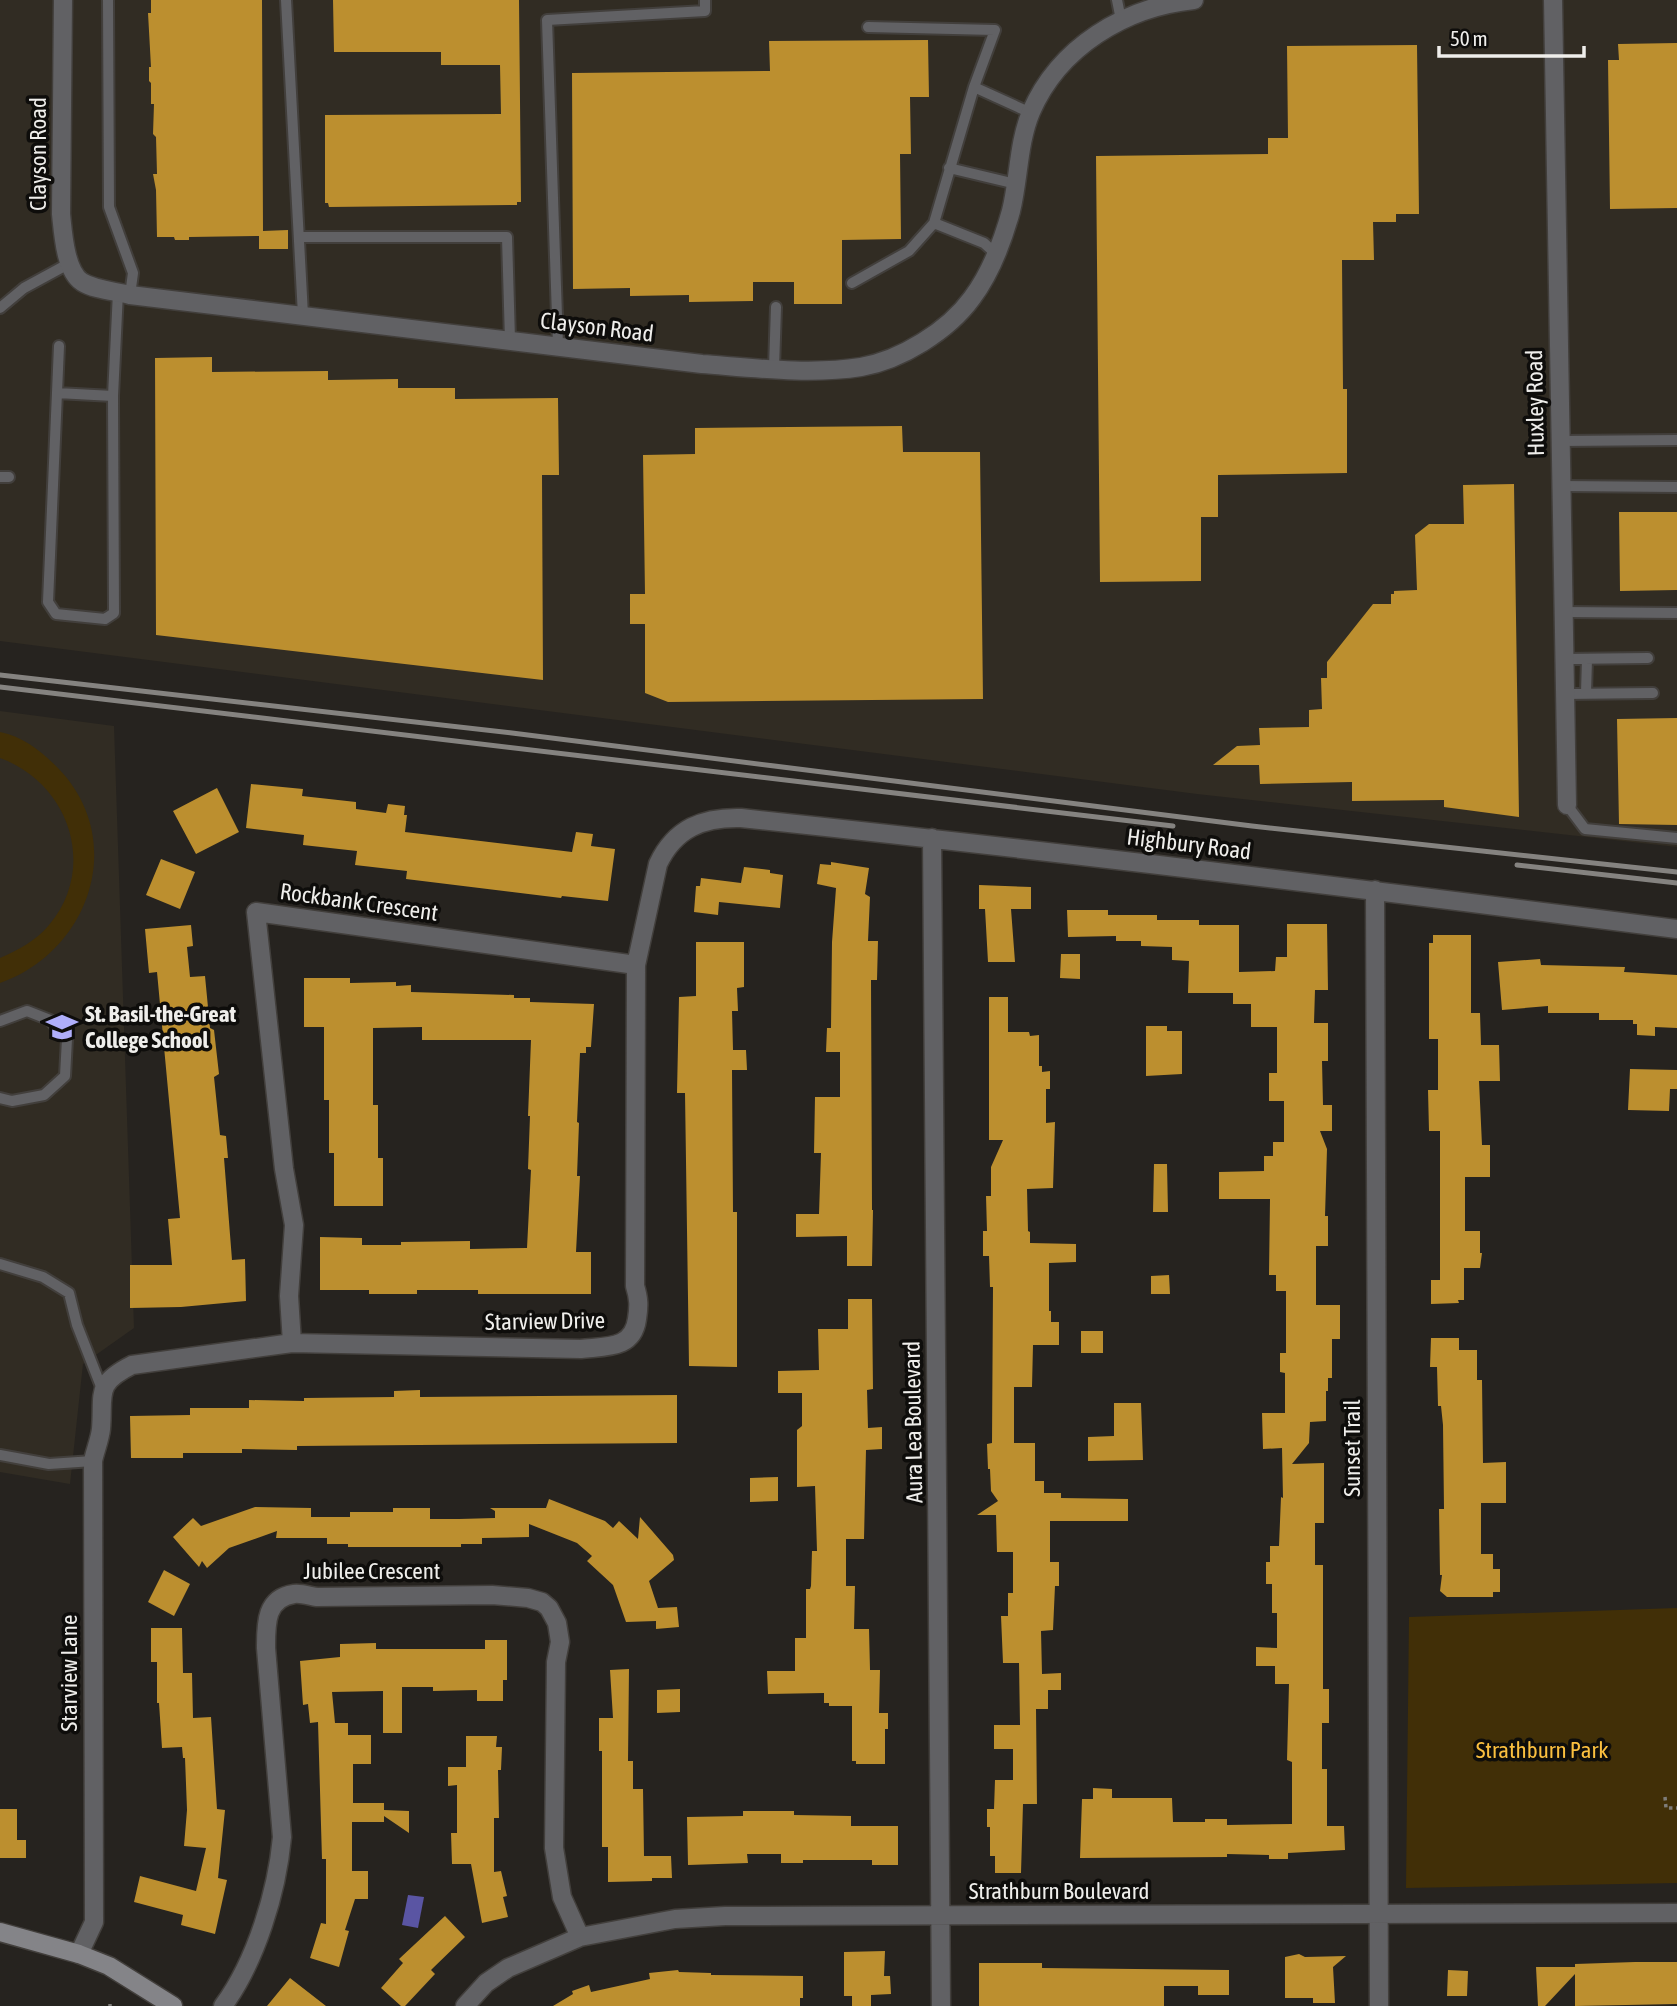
<svg xmlns="http://www.w3.org/2000/svg" width="1677" height="2006" viewBox="0 0 1677 2006" font-family="'Asap Condensed',sans-serif">
	<style>
		.built { fill: #312c23 }
		.green { fill: #412f07 }
		.water { fill: #5a55a3 }
		.building { fill: #bc8f2f }
		.lines { fill: none; stroke-linecap: round; stroke-linejoin: round }
		.lane-casing { stroke: #423f3c; stroke-width: 14 }
		.street-casing { stroke: #423f3c; stroke-width: 21 }
		.secondary-casing { stroke: #423f3c; stroke-width: 21 }
		.path { stroke: #7e7c79; stroke-width: 3.5; stroke-dasharray: 3.5 3.5; stroke-linecap: butt }
		.lane { stroke: #616164; stroke-width: 10 }
		.street { stroke: #616164; stroke-width: 18 }
		.secondary { stroke: #848488; stroke-width: 18 }
		.rail { stroke: #858380; stroke-width: 5 }
		.labels { text-anchor: middle; dominant-baseline: central; stroke-width: 7; stroke-linejoin: round; paint-order: stroke }
		.street-label { font-size: 23px; fill: #efeeeb; stroke: #0e0d0b }
		.poi-label { font-size: 23px; font-weight: bold; fill: #efeeeb; stroke: #0e0d0b; text-anchor: start }
		.park-label { font-size: 23px; fill: #fabf3f; stroke: #0e0d0b }
	</style>
	<rect width="100%" height="100%" fill="#26231f"/>
	<!-- built -->
	<path class="built" d="M0,0H1677V847L1197,794L0,641Z
		M0,711L114,726L134,1328L83,1364L70,1484L0,1472Z"/>
	<!-- green -->
	<path class="green" d="M0,732C24,737 41,751 58,768C128,840 90,951 0,983V958C18,950 36,941 49,925C98,867 69,783 0,758Z
		M1677,1608V1883L1406,1888L1409,1617Z"/>
	<!-- water -->
	<path class="water" d="M408,1895L424,1897L418,1928L402,1925Z"/>
	<!-- building -->
	<path class="building" d="M151,0H262L263,231L288,230V249H259V236L189,237V240H175L174,237H157L156,190L153,174H157L156,137L153,134L154,104H151V83L149,81V67H151L148,13H151Z
		M333,0H519L521,202H517V205L329,207L328,203H325V115L501,114L500,65H441V52H334Z
		M928,40L929,97H910L911,154H900L901,239L842,240V304H794V282H753V301L689,302V295L630,296V288L573,289L572,73L770,71L769,41Z
		M1677,43V208L1610,209L1608,60H1619L1618,44Z
		M1417,45L1419,214H1396V222H1373L1374,260H1342L1343,389H1347V473L1218,475V517H1201V581L1100,582L1096,156L1268,154V138H1288L1287,46Z
		M212,357V372L328,371V380L398,379V388H455V399L558,398L559,475H542L543,680L156,635L155,358Z
		M902,426L903,452H980L983,699L668,702L645,693V624H630V594H645L643,455L695,454V428Z
		M1514,484L1519,817L1444,807V800L1352,801V782L1260,784L1259,765H1213L1237,746L1260,745L1259,728L1309,727V710L1322,709L1321,678H1327V662L1373,604H1391V594H1394V591L1417,590L1415,535L1429,524H1464L1463,485Z
		M1619,512H1677V590L1620,591Z
		M1677,718V825L1619,824L1617,719Z
		M251,784L303,789L302,796L356,802V809L386,813L388,804L405,806L404,815H407L405,832L572,852L576,832L593,834L591,846L615,849L608,901L562,896L561,898L406,879L407,871L355,865L357,851L303,845L304,835L246,828Z
		M217,788L239,832L196,854L173,811Z
		M161,859L195,872L180,909L146,895Z
		M831,862L869,868L865,894L870,897L868,941H878L877,980H871L872,1210H873L872,1266H847V1236L796,1237V1214H819L821,1153H814L815,1097H840V1052H826L827,1028H831L832,942L836,888L817,884L820,864L831,865Z
		M744,867L770,870V873L783,875L780,908L719,902L718,915L694,912L696,886H700L701,878L741,883Z
		M979,885L1031,887V909H1011L1015,962H988L985,909H979Z
		M1067,910H1108V915H1157V920H1199V925H1239V972L1275,971L1276,957H1287V924H1327L1328,990H1315L1314,1023H1328V1061H1322L1323,1105H1332V1131H1320L1327,1149L1325,1216H1328V1246H1316V1305H1340V1339H1332V1378H1328V1391H1326V1421L1310,1422L1309,1443L1292,1464L1324,1463V1523H1315V1565H1323V1689H1329V1723H1322V1769H1327V1826H1344L1345,1850L1288,1853V1859H1269V1855L1227,1854V1857L1080,1858L1082,1799H1093V1788L1112,1789V1798H1172L1173,1822H1205V1819H1227V1825L1292,1824V1762L1287,1760L1289,1684H1275V1666H1256V1647L1277,1648V1613H1272V1584H1266V1562H1270V1546H1279L1281,1497L1283,1498L1282,1448L1263,1449L1262,1413H1285V1373L1280,1372V1353H1286V1291H1276V1275H1269L1270,1199H1219V1172L1264,1171V1156H1273V1142H1284V1101H1269V1073H1277V1027H1251V1004H1233V993H1188L1189,961L1172,960V947L1141,946V941H1116V936L1068,937Z
		M191,925L193,946L187,947L190,977L205,976L210,1028L214,1030L219,1074L214,1077L220,1135L226,1136L228,1158H224L232,1260L245,1259L246,1301L181,1307L130,1308V1265H172L168,1219L180,1218L157,972L149,973L145,929Z
		M1433,935H1471V1013H1480L1481,1045H1499L1500,1081H1479L1482,1145H1490V1177H1465V1231H1480V1253H1482L1480,1268H1464V1300H1458L1459,1303L1431,1304V1280H1440V1131H1429L1428,1090H1438V1039H1429V943H1433Z
		M696,942H744V987L737,988L738,1011H732L733,1050H746L747,1070H732L733,1212H737V1367L689,1366L685,1093H677L679,997L696,996Z
		M1061,954H1080V979L1060,978Z
		M1540,959L1541,965L1625,967L1624,972L1677,975V1028L1655,1027V1036L1637,1035V1024H1633V1020H1599V1013H1548V1006L1502,1010L1498,962Z
		M304,978H350V983L396,982V986L411,985V992L514,995V998H530V1002L594,1004L591,1047H586V1053H580L577,1122L579,1123L577,1176H580L576,1252H591V1294H478V1290H417V1294H369V1290H320V1237L362,1238V1245H401V1242L470,1241V1249L527,1248L531,1170L528,1169L530,1116H528L531,1040H422V1027L373,1028V1105H378V1158H383V1206H334V1153H329V1100H324V1027H304Z
		M989,997H1008V1032H1029L1030,1036L1039,1035V1066H1042V1072L1050,1071V1089H1046V1123L1055,1122L1053,1188L1027,1189L1028,1231L1030,1232V1243L1076,1244V1262L1049,1263V1311H1051V1322H1059V1345H1033L1032,1387H1014V1443H1035V1481H1044V1493H1061V1498L1128,1499V1521H1050V1562H1059V1586H1055L1053,1630L1041,1631L1042,1674L1061,1673V1690H1048V1709H1036L1037,1804H1023L1021,1873H995V1856H990V1827H987V1809H994L995,1780H1013V1749H994V1725H1020L1019,1663H1003L1001,1616H1008V1593H1013V1552H997L996,1515H977L998,1501L991,1491L990,1469H988L987,1444L992,1443L993,1287H990L989,1256H983V1231H987L986,1196H991V1167L1003,1140H989Z
		M1146,1026H1167V1031H1182V1074L1146,1076Z
		M1630,1069L1677,1070V1089H1670L1669,1111L1628,1110Z
		M1154,1164H1167L1168,1212H1153Z
		M1169,1275L1170,1294H1151V1276Z
		M848,1299H872L873,1389L867,1390L868,1428L882,1427V1449L866,1450L864,1539H846V1586H855L854,1629H869L870,1670H880L879,1713H888V1729H885V1764H856V1761H852V1706H829V1703H824V1693L768,1694L767,1671H795V1638H806V1589H810L811,1586L812,1551H817L815,1486L797,1487V1430L802,1426V1393H778V1371L819,1370L818,1329H848Z
		M1081,1331H1103V1353H1081Z
		M1431,1338H1459V1350H1477V1380H1482L1483,1463L1506,1462V1503H1481V1554H1493V1569H1500V1592H1493V1597H1447L1440,1591L1442,1575H1440L1439,1509H1444L1443,1425L1441,1406H1438L1437,1367H1430Z
		M420,1390V1397L677,1395V1443L297,1446V1450L242,1449V1453H183V1458H131L130,1416L190,1415V1408H249V1400L304,1401V1398L394,1397V1391Z
		M1114,1403H1141L1143,1460L1088,1461V1437L1114,1436Z
		M778,1477V1501L750,1502V1478Z
		M549,1499L605,1521L613,1528L619,1521L638,1539L640,1517L673,1555L674,1560L649,1581L658,1608L677,1607L679,1627L656,1629V1621L626,1622L613,1585L587,1561L592,1556L577,1543L529,1524V1537L482,1538V1544H461V1547H348V1544H327V1538H276L277,1531L229,1548L207,1568L202,1561L199,1567L173,1537L193,1518L201,1526L255,1507L311,1508V1517H350V1512H393V1508H430V1519H459L495,1518V1511L490,1508H546Z
		M164,1570L190,1584L174,1616L148,1602Z
		M151,1628H182L183,1673H192L193,1718L211,1717L217,1809L225,1810L218,1878L227,1880L215,1934L181,1925L183,1915L134,1902L140,1876L196,1891L206,1848L184,1846L187,1810L185,1758H183L182,1747L162,1748L159,1703H157V1662H151Z
		M485,1640H507V1680H503V1701H477V1690L433,1691V1687H402V1733H383V1691L332,1692L335,1723H348V1735H371V1764H353V1803H384V1810L409,1811V1833L384,1816V1822H352V1871H368V1899H355L345,1930L349,1931L339,1967L310,1958L321,1923L326,1924V1859H322L318,1722L310,1723L308,1704L303,1705L300,1661L340,1657V1644L376,1643V1649H485Z
		M629,1669L628,1761H633V1789H643L644,1856H671L672,1878H652V1881L608,1882V1847H602V1751H599V1718H613L610,1670Z
		M680,1689V1712L657,1713V1690Z
		M466,1736H497L496,1747H502L501,1770H498L499,1818H494V1872L501,1871L507,1896L503,1897L508,1917L482,1923L471,1864H452L451,1833H457V1785L448,1786V1767H466Z
		M0,1809H17V1840H26V1858H0Z
		M743,1811H794V1815L851,1816V1826H898V1865H872V1860H803V1863H781V1854H747L748,1863L688,1865L687,1817L743,1816Z
		M445,1916L465,1937L431,1970L435,1974L405,2006H401L381,1988L403,1963L399,1959Z
		M885,1951L884,1976H890L891,1994L871,1995V2006H852V1996H844V1952Z
		M1299,1954L1305,1957L1346,1956L1333,1967L1335,2003H1313V1998H1285V1957Z
		M1635,1962H1677V2004L1575,2006V1974L1545,2006H1538L1536,1967H1575V1964Z
		M979,1963H1042V1968L1229,1970V1995H1198V1986H1164V2006H979Z
		M678,1970L679,1972L711,1973V1975L803,1976V1998H800V2006H553L573,1994L572,1991L589,1985L591,1992L650,1979L649,1973Z
		M1448,1970L1468,1971L1467,1996H1447Z
		M290,1978L326,2006H267Z"/>
	<g class="lines">
		<defs>
			<path id="lane" d="M108,0L109,207L133,273L130,295
				M286,0L303,315
				M1117,0L1121,20
				M974,87L1031,113
				M949,168L1016,184
				M934,223L984,243L996,254
				M299,237H507L510,340
				M852,283L909,251L934,223L974,87L995,30L868,27
				M0,308L24,288L70,263
				M59,346L48,602L56,614L105,619L114,613L113,396L118,292
				M558,346L547,20L705,11V0
				M774,368L776,307
				M57,393L113,396
				M1560,441L1677,440
				M0,477H9
				M1561,486L1677,487
				M1564,612L1677,613
				M1563,659L1648,658
				M1586,693L1587,659
				M1564,694L1653,693
				M1567,805L1585,829L1677,838
				M0,1021L27,1011L50,1020L67,1039L65,1076L44,1095L12,1101L0,1098
				M0,1264L43,1277L69,1293L77,1325L102,1389
				M0,1455L49,1464L93,1461"/>
			<path id="street" d="M63,0L61,214C63,232 65,271 82,282C95,290 115,291 130,295L702,364C754,368 810,375 861,367C901,360 948,331 972,298C990,274 1003,240 1011,211C1019,179 1018,143 1031,112C1059,47 1125,7 1194,0
				M1553,0L1567,805
				M932,838L941,2006
				M1375,890L1379,2006
				M292,1343L289,1296L294,1225L284,1169L256,912L636,965
				M79,1954L94,1922L93,1461C95,1451 100,1439 101,1429C104,1394 94,1384 132,1365L292,1343L581,1349C607,1346 633,1349 637,1319C639,1306 639,1299 635,1286L636,965L658,864C675,828 703,817 741,818C1054,851 1365,889 1677,929
				M223,2006C256,1961 277,1892 282,1837L266,1648C266,1625 265,1598 294,1594C301,1593 310,1596 317,1597L492,1595L528,1598L542,1602L549,1608L557,1623L560,1642L556,1662L554,1848L562,1897L580,1937
				M465,2006L486,1983L508,1968L580,1937L675,1919L725,1916L1677,1913"/>
			<path id="secondary" d="M0,1932L79,1954L109,1966L173,2006"/>
		</defs>
		<!-- lane casing -->
		<use href="#lane" class="lane-casing"/>
		<!-- street casing -->
		<use href="#street" class="street-casing"/>
		<!-- secondary casing -->
		<use href="#secondary" class="secondary-casing"/>
		<!-- path -->
		<path class="path" d="M1665,1797L1666,1808H1677
			M110,2004V2006"/>
		<!-- lane -->
		<use href="#lane" class="lane"/>
		<!-- street -->
		<use href="#street" class="street"/>
		<!-- secondary -->
		<use href="#secondary" class="secondary"/>
		<!-- rail -->
		<path class="rail" d="M0,675L512,733L1252,826L1677,872
			M0,687L1173,826
			M1517,865L1677,883"/>
	</g>
	<!-- icons -->
	<defs>
		<symbol id="school-bare" viewBox="-9 -9 18 18"><path d="M0-5L7-2L0 1L-7-2ZM-4 1L0 2.5L4 1V4Q0 6-4 4Z" fill="#afaefa" stroke="#0e0d0b" stroke-width="2.5" paint-order="stroke"/></symbol>
	</defs>
	<g fill-rule="evenodd">
		<use href="#school-bare" x="40" y="1005" width="44" height="44"/>
	</g>
	<g class="labels">
		<!-- street labels -->
		<g class="street-label">
			<text transform="translate(38 154) rotate(-90)">Clayson Road</text>
			<text transform="translate(597 327) rotate(7)">Clayson Road</text>
			<text transform="translate(1535 403) rotate(-91)">Huxley Road</text>
			<text transform="translate(1189 844) rotate(7)">Highbury Road</text>
			<text transform="translate(359 902) rotate(8)">Rockbank Crescent</text>
			<text transform="translate(545 1321) rotate(-1)">Starview Drive</text>
			<text transform="translate(913 1422) rotate(-91)">Aura Lea Boulevard</text>
			<text transform="translate(1352 1448) rotate(-90)">Sunset Trail</text>
			<text x="372" y="1571">Jubilee Crescent</text>
			<text transform="translate(69 1673) rotate(-90)">Starview Lane</text>
			<text x="1059" y="1891">Strathburn Boulevard</text>
		</g>
		<!-- poi labels -->
		<g class="poi-label">
			<text x="85" y="1014">St. Basil-the-Great<tspan x="85" dy="26">College School</tspan></text>
		</g>
		<!-- park labels -->
		<g class="park-label">
			<text x="1542" y="1750">Strathburn Park</text>
		</g>
	</g>
	<!-- scale -->
	<path d="M1439 46v10h145v-10" fill="none" stroke="#efeeeb" stroke-width="3.5"/>
	<text x="1450" y="46" font-size="21" fill="#efeeeb" stroke="#0e0d0b" stroke-width="5" paint-order="stroke">50 m</text>
</svg>
